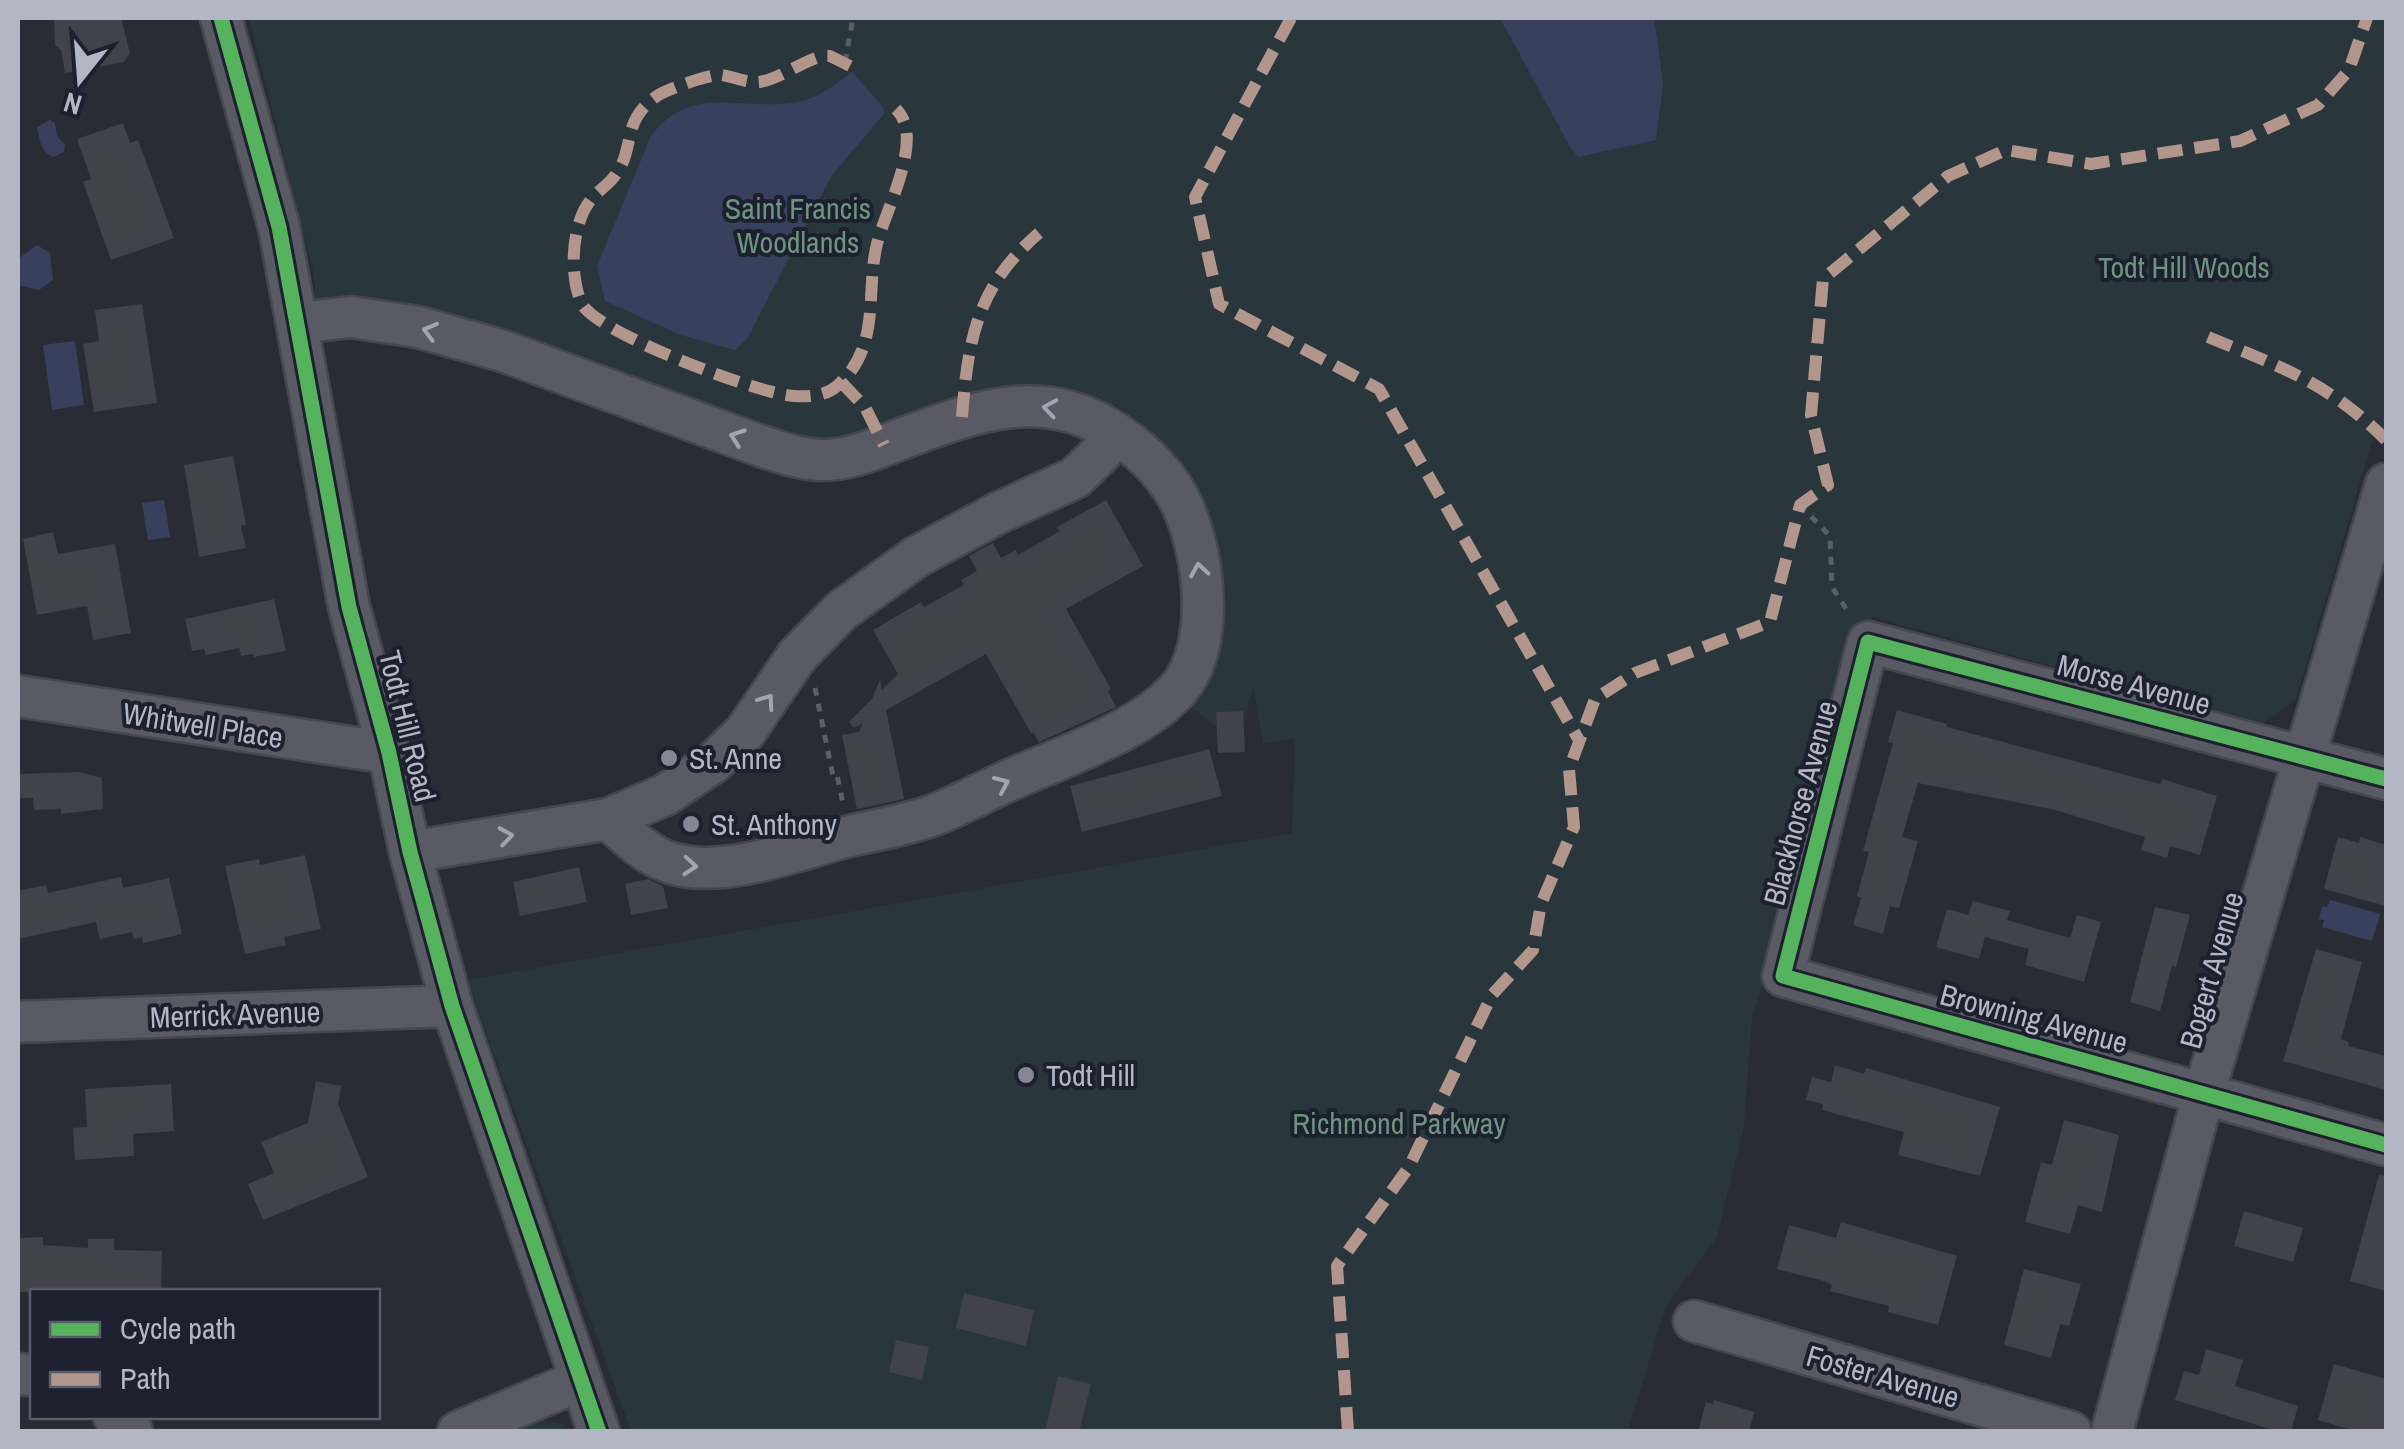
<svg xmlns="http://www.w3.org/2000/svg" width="2404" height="1449" viewBox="0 0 2404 1449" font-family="'Archivo Narrow',sans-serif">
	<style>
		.green { fill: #29363c }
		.water { fill: #39405d }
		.building { fill: #41424a }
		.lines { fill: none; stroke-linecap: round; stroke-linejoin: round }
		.minor-casing { stroke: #46474e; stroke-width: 45 }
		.path { stroke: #5d5f66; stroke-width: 5; stroke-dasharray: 8 8; stroke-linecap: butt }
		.minor { stroke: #595a63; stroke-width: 40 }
		.quiet { stroke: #b2968c; stroke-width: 12; stroke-dasharray: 25 12; stroke-linecap: butt }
		.cycleway-casing { stroke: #1d202e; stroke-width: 21 }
		.cycleway { stroke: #56b35d; stroke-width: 15 }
		.oneway { stroke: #a1a4b1 }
		.poi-dot { fill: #838693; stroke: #1d202e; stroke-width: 4 }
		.labels { text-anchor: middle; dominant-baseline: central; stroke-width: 8; stroke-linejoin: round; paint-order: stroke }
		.park-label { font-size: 30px; fill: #6c947f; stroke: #1d202e }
		.street-label { font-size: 30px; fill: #b3b6c5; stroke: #1d202e }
		.poi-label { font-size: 30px; fill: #b3b6c5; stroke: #1d202e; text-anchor: start }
	</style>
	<rect width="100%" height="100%" fill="#2a2c35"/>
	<!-- green -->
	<path class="green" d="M249,18H2386V435L2373,439L2296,699L2263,724L1873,617L1752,1019L1744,1126L1717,1237L1666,1305L1628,1431H631L467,980L1292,833L1295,738L1263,744L1253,686L1244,724L1242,711L1216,712V726L1189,706L1203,669L1163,447L1136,419L1118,407L1077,392L1036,389L826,449L316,303L313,271Z
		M531,1419L564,1424L572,1431L502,1432Z"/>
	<!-- water -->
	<path class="water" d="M1500,18H1654L1663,82L1656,140L1578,157L1569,145Z
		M852,72L883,107L884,114L832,175L747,339L735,350L681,335L605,301L597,266L651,136C692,82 740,112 798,102C820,98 835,84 852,72Z
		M50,120L55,123L57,136L65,145L64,152L54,157C40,152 40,140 37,127Z
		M37,245L50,253L53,280L39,290L18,285V259Z
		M75,341L84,405L52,410L43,345Z
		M164,500L170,537L148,540L142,503Z
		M2330,900L2380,914L2372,941L2322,927L2324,920L2319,919L2322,906L2327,907Z"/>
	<!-- building -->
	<path class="building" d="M54,18H121L130,53L124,62L65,73L61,50L55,45Z
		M123,123L130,143L138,140L174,238L111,260L83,182L91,179L77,139Z
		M142,304L157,403L94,412L83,344L99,341L95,310Z
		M233,456L246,525L241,526L246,548L199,557L184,465Z
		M1106,500L1143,566L1066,609L1111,689L1108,691L1116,707L1039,742L1033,732L1031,733L986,654L886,710L904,799L857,809L842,735L859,732L863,723L854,728L849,722L872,699L880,680L882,690L898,674L873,630L921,602L924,607L964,585L961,580L977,571L969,556L993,543L1001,558L1016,550L1018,555L1060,531L1057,527Z
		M53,532L58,554L115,544L131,633L93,640L87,606L37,615L23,539Z
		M274,599L286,651L254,657L253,654L241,656L239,648L206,655L204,649L192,651L185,619Z
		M1897,710L1947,724V727L2160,784L2162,779L2217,796L2200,855L2170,846L2167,858L2141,850L2145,837L2055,810L1918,783L1902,837L1918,841L1899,908L1890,906L1883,934L1853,925L1861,898L1857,896L1869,852L1863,851L1893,743L1888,742Z
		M1243,711L1245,752L1218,753L1216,712Z
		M1209,749L1222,796L1082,832L1070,786Z
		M79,772L102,778L103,809L61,814V809L34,810L33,798H18V774Z
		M2338,837L2359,843L2360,837L2386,845V906L2324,889Z
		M305,855L321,929L284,937L286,945L245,954L225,866L259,859L260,865Z
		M579,867L587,902L520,916L513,882Z
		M121,877L123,888L169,878L182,934L143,943L142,937L134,939L132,932L100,939L96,922L18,939V891L46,885L48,893Z
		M648,879L663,886L668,908L631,915L625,884Z
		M1973,901L2010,911L2007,920L2070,938L2077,915L2101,922L2084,982L2025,965L2029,949L1985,937L1979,959L1936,947L1947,909L1968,915Z
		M2155,907L2190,915L2176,967L2172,966L2160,1011L2130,1002Z
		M2316,949L2362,962L2341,1039L2349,1042L2348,1046L2386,1056V1090L2283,1061Z
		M1835,1065L1864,1074L1866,1068L2000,1107L1980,1176L1898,1155L1904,1132L1822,1110L1823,1104L1806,1100L1812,1077L1831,1082Z
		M316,1081L341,1086L338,1104L368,1177L263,1220L248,1184L274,1173L261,1142L308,1123Z
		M171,1084L174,1131L133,1134L134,1156L75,1160L73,1128L87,1127L85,1089Z
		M2064,1120L2119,1135L2102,1212L2078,1205L2070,1234L2025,1222L2041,1162L2052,1165Z
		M2379,1175L2386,1176V1291L2350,1281Z
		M2244,1211L2303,1228L2293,1262L2234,1246Z
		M1841,1222L1957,1256L1938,1325L1888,1312L1889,1306L1830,1291L1832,1285L1824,1281L1777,1269L1789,1225L1836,1238Z
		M43,1237V1245L88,1248V1239H114V1250L162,1251L161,1292H18V1238Z
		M2024,1269L2081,1284L2069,1326L2060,1324L2051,1358L2004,1345Z
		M964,1293L1034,1310L1026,1346L956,1328Z
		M896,1340L929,1347L922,1380L889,1372Z
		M2206,1349L2243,1360L2235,1386L2298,1406L2291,1432H2280L2175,1400L2184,1371L2199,1375Z
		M2334,1364L2386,1379V1432H2359L2318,1420Z
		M1058,1376L1091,1384L1079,1432H1045Z
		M1714,1400L1754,1412L1749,1432H1698L1706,1402L1713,1404Z"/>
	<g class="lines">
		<defs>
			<path id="minor" d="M221,18L279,227L349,607L389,753L410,852L452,1006L599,1432
				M298,323L351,317L418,327L503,351L761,446C780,452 799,459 820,460C845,461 870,451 893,442C966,415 1036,384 1109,429C1138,447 1161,467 1178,497C1203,542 1215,634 1185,680C1153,728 1061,757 1010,780C985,791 960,805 934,815C906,825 875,830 846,837C796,850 735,875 683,866C652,861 631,839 608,819
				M18,696L389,753
				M2386,779L1868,642L1783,976L2386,1145
				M410,852L608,819L665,795L714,762L745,732L797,656L841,611L916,557L998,513L1075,478L1102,452L1116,433
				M18,1022L452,1006
				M1694,1321L2071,1432
				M18,1374L32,1375
				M114,1416L132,1432
				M458,1432L581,1380
				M2112,1432L2204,1093L2386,484"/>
		</defs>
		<!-- minor casing -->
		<use href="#minor" class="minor-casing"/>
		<!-- path -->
		<path class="path" d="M845,62L853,18
			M1800,505L1830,536L1832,587L1850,615
			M815,688L833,776L837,775L843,804"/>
		<!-- minor -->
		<use href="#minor" class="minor"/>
		<!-- quiet -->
		<path class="quiet" d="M1291,18L1195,197L1219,304L1379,389L1580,742
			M850,66L830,56H822C800,62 780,79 759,82C745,83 735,77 722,75C709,74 668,89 657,96C620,122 636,147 616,174C609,185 597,191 590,201C571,225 569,277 582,304C597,333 758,394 794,396C809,397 826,396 837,386C882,347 865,292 877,244C885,210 926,138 896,109
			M2208,337C2281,367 2329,383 2386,440
			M841,382L865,407L884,445
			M962,417C968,339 977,286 1039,233
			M1348,1432L1337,1266L1409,1167L1492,995L1533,950L1541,904L1574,827L1569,769L1595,699L1635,673L1770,622L1800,505L1828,485L1811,415L1823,279L1948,176L2006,150L2091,164L2240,141L2318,105L2349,70L2367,18"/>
		<defs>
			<path id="cycleway" d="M221,18L279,227L349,607L389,753L410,852L452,1006L599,1432
				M2386,779L1868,642L1783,976L2386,1145"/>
		</defs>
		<!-- cycleway casing -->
		<use href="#cycleway" class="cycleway-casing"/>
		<!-- cycleway -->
		<use href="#cycleway" class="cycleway"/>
	</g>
	<!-- one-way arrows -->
	<defs><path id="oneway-chevron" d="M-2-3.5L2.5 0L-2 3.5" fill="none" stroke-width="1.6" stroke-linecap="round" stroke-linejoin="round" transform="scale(2.5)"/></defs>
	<g class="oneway">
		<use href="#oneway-chevron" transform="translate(430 331) rotate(-165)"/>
		<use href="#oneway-chevron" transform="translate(1050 408) rotate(-171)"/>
		<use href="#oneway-chevron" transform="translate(737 437) rotate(-160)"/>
		<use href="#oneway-chevron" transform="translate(1199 570) rotate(-99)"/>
		<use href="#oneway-chevron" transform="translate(767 701) rotate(-55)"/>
		<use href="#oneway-chevron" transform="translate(1002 784) rotate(-24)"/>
		<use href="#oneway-chevron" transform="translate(506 836) rotate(-9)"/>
		<use href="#oneway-chevron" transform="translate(690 866) rotate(5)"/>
	</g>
	<!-- markers -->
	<g class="poi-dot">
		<circle cx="669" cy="758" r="10"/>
		<circle cx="691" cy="824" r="10"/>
		<circle cx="1026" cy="1075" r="10"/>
	</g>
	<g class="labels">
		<!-- park labels -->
		<g class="park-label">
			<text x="798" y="208">Saint Francis<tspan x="798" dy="34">Woodlands</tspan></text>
			<text x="2184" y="267">Todt Hill Woods</text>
			<text x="1399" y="1123">Richmond Parkway</text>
		</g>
		<!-- street labels -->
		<g class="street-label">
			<text transform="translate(2134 684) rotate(15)">Morse Avenue</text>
			<text transform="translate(203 725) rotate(9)">Whitwell Place</text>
			<text transform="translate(408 726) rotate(76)">Todt Hill Road</text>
			<text transform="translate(1800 803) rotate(-75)">Blackhorse Avenue</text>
			<text transform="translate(2211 970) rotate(-74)">Bogert Avenue</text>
			<text transform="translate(235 1014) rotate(-2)">Merrick Avenue</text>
			<text transform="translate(2034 1018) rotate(15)">Browning Avenue</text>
			<text transform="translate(1883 1376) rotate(16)">Foster Avenue</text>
		</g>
		<!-- poi labels -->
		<g class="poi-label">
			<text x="689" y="758">St. Anne</text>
			<text x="711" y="824">St. Anthony</text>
			<text x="1046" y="1075">Todt Hill</text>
		</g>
	</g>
	<!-- border -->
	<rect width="2404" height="1449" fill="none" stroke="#b3b6c5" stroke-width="40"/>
	<!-- legend -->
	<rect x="30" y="1289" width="350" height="130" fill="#1d202e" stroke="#595c6a" stroke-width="2.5"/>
	<rect x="50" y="1322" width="50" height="15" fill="#56b35d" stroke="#595c6a" stroke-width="2.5"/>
	<text x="120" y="1339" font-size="30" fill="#b3b6c5">Cycle path</text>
	<rect x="50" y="1372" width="50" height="15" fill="#b2968c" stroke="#595c6a" stroke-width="2.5"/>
	<text x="120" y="1389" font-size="30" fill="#b3b6c5">Path</text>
	<!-- north arrow -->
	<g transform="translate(80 80) rotate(197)" stroke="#1d202e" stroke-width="8" paint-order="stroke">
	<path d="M0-8L18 38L0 25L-18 38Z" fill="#b3b6c5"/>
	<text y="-15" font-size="28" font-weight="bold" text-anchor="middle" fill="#b3b6c5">N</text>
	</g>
</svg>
